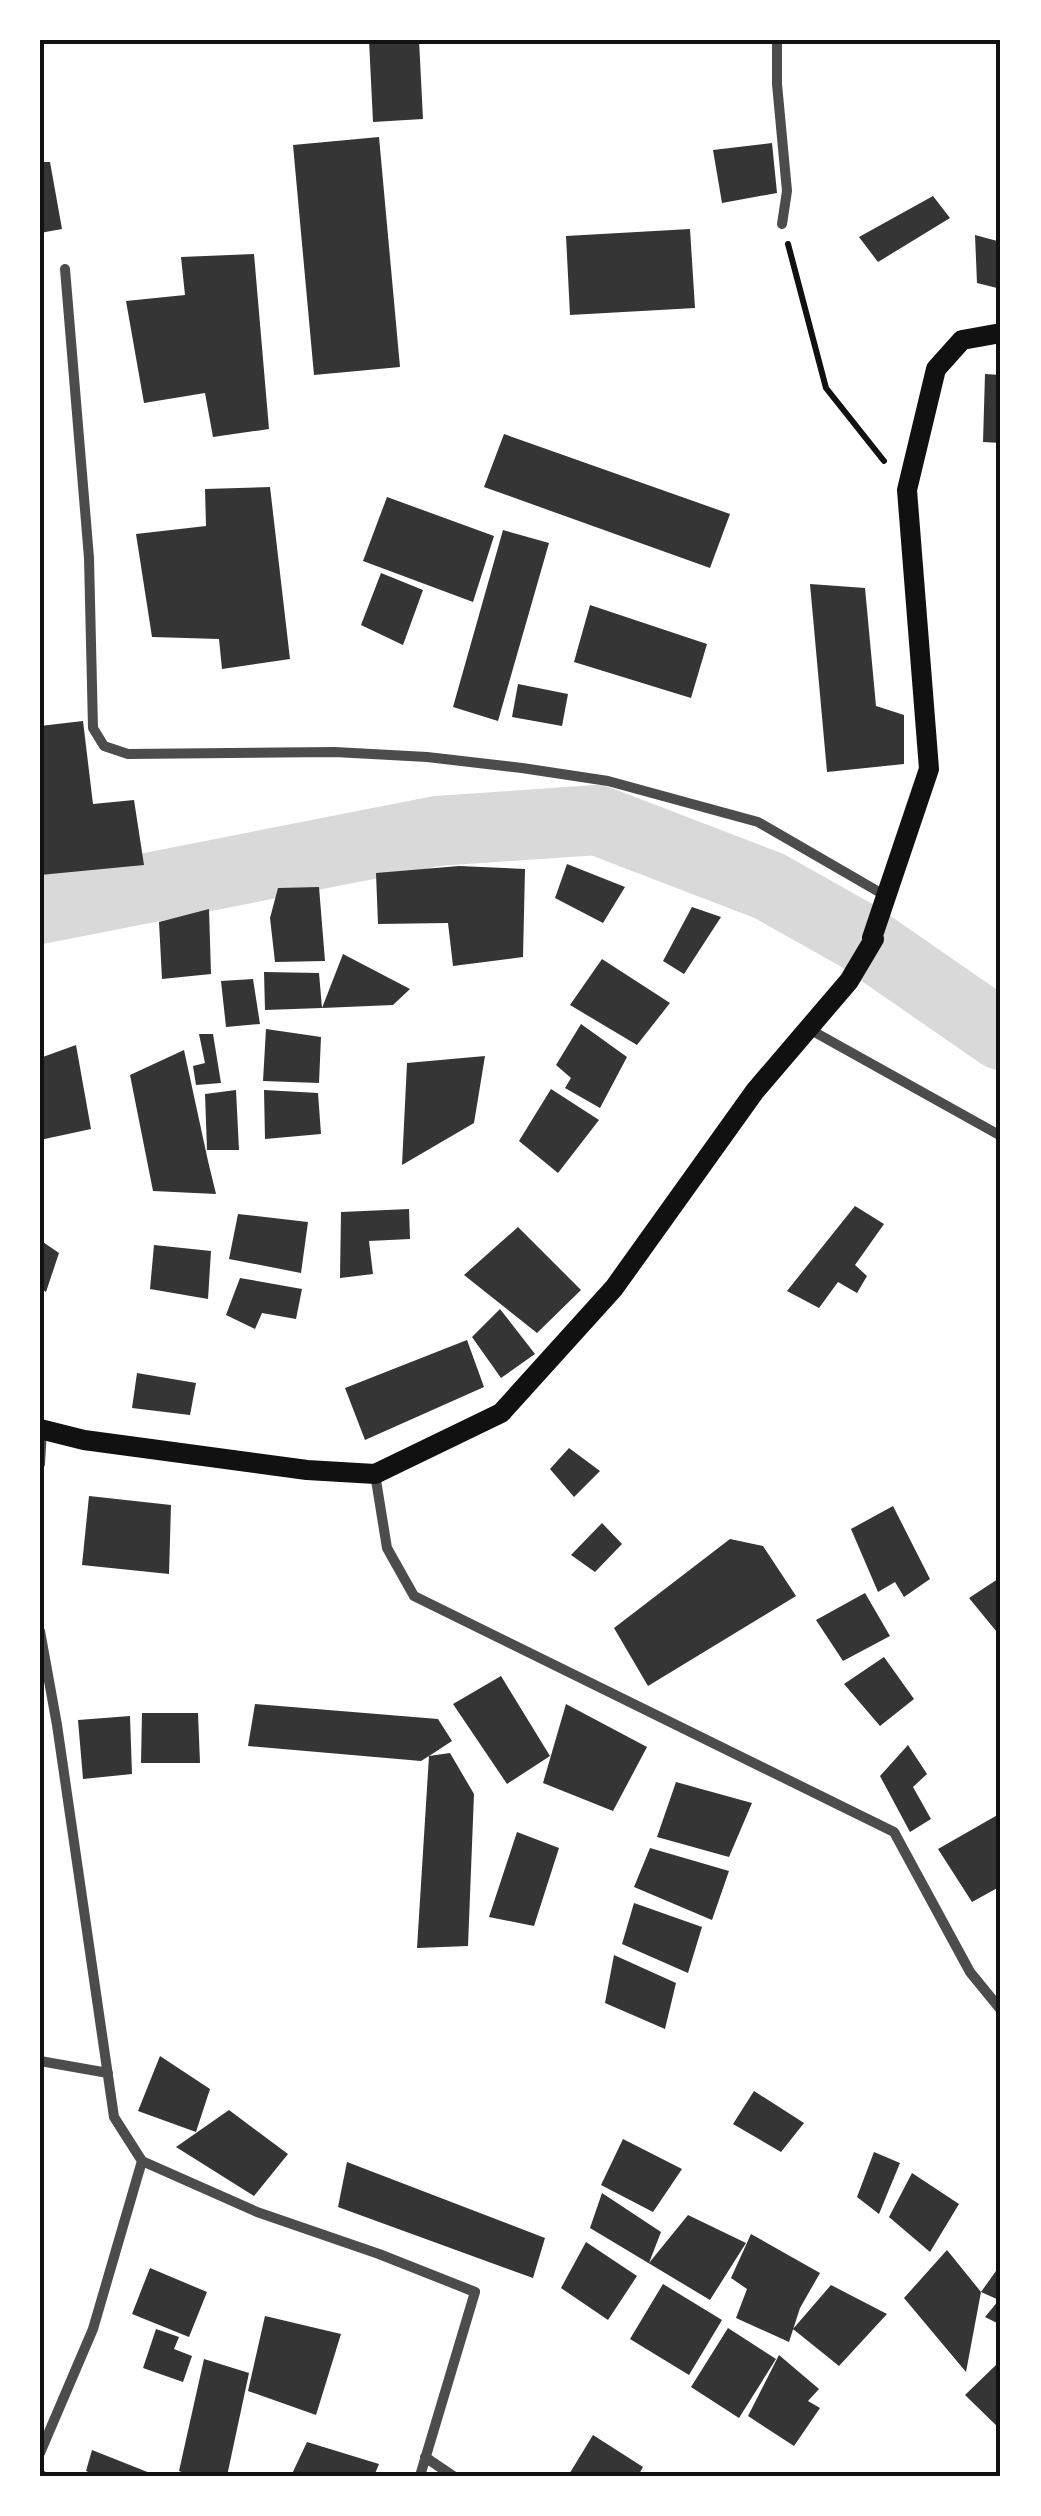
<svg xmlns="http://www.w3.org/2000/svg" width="1041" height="2516" viewBox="0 0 1041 2516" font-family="'Sofia Sans Condensed',sans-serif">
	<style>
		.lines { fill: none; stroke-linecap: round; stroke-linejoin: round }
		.river { stroke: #d9d9d9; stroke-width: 70 }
		.building { fill: #353535 }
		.path { stroke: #111; stroke-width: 6 }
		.minor { stroke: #4c4c4c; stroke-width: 10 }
		.secondary { stroke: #111; stroke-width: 20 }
		.neatline { fill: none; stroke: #111; stroke-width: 4 }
	</style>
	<rect width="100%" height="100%" fill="#fff"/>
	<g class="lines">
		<!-- river -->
		<path class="river" d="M40,909L437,831L597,820L769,886L858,936L1001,1035"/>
	</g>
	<!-- building -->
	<path class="building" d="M369,40H419L423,119L373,122Z
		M379,137L400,367L314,375L293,145Z
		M772,143L777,193L722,203L713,150Z
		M40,162H50L62,229L40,233Z
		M933,196L950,218L878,262L859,237Z
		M690,229L695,308L570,315L566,236Z
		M975,235L1001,242V289L977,283Z
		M254,254L269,429L213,437L205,393L144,403L126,301L185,295L181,257Z
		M985,374L1001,375V443L983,442Z
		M504,434L730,514L710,568L484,487Z
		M270,487L290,659L222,669L219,639L152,637L136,534L206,526L205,489Z
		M387,497L494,536L473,602L363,561Z
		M503,530L549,543L498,721L453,707Z
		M381,573L423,590L403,645L361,625Z
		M810,584L865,588L876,706L904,715V764L827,772Z
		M590,605L707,644L691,698L574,662Z
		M518,684L568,694L562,726L512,717Z
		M83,721L93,804L134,800L144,865L40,875V726Z
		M567,864L625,887L603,923L555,898Z
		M459,866L525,869L523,957L453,966L448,923L378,924L376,873Z
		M319,887L325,961L275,962L270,918L278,888Z
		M692,907L721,917L684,974L663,961Z
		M209,909L211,974L162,979L159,922Z
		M343,954L410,989L393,1005L322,1008Z
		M602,959L670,1003L637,1045L570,1005Z
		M264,972L319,973L322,1008L265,1010Z
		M253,979L260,1024L226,1027L221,981Z
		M581,1024L627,1057L600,1108L565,1088L571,1078L556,1065Z
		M266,1029L321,1037L319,1083L263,1081Z
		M199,1034H213L221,1083L196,1085L193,1066L205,1063Z
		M76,1045L91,1129L40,1140V1058Z
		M184,1050L208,1161L216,1194L153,1191L130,1075Z
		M485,1056L474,1123L402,1165L407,1063Z
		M551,1089L599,1120L558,1173L519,1141Z
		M236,1090L239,1150H207L205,1094Z
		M264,1090L318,1093L321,1134L265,1139Z
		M855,1206L884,1224L855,1265L867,1276L857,1293L838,1282L819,1308L787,1291Z
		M409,1209L410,1239L369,1241L373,1274L340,1278L341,1212Z
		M238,1214L308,1222L301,1273L229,1259Z
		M518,1227L581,1290L537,1333L464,1275Z
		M40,1240L59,1253L46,1292L40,1288Z
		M154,1245L211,1251L208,1299L150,1289Z
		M240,1278L302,1289L296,1319L262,1313L255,1329L226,1315Z
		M500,1309L535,1354L501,1378L472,1337Z
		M467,1340L484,1387L365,1440L345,1388Z
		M137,1373L196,1383L190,1415L132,1408Z
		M569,1448L600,1471L574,1497L550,1469Z
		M89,1496L171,1505L169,1574L82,1565Z
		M893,1506L930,1579L904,1597L895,1582L878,1592L851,1529Z
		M602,1523L622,1544L595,1572L571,1555Z
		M730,1539L763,1546L796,1596L648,1686L614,1628Z
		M1001,1577V1637L969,1598Z
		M865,1593L890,1636L843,1661L816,1620Z
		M884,1657L914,1699L880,1726L844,1684Z
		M501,1676L550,1756L507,1784L453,1704Z
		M255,1704L438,1719L452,1741L429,1756L450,1753L474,1794L468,1946L417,1948L429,1756L421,1761L248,1746Z
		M566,1704L647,1747L613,1811L543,1783Z
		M142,1713H198L200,1763H141Z
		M130,1716L132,1774L83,1779L78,1720Z
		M908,1745L927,1774L913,1787L931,1819L910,1832L880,1776Z
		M676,1782L752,1803L729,1857L657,1837Z
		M1001,1813V1886L972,1902L938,1849Z
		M517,1832L559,1848L534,1926L489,1917Z
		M650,1848L729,1871L712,1920L634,1887Z
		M634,1903L702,1927L688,1973L622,1944Z
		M614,1955L676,1983L665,2029L605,2003Z
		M160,2056L210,2089L196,2132L138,2111Z
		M754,2091L804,2123L781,2152L733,2124Z
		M229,2110L288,2154L254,2196L176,2147Z
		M623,2139L682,2169L653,2212L601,2185Z
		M874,2152L900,2163L879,2214L857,2197Z
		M347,2162L545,2238L533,2278L338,2207Z
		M912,2173L959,2204L930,2252L889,2217Z
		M602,2193L661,2232L649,2263L688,2215L746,2243L710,2300L590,2228Z
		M751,2234L820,2273L800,2308L789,2342L736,2318L747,2289L731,2278Z
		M586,2242L637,2276L608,2320L561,2288Z
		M947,2250L981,2292L1001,2264V2325L985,2317L999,2300L981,2292L966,2372L904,2298Z
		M150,2268L207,2292L189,2337L132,2314Z
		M663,2284L722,2320L689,2375L630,2339Z
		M831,2285L887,2314L839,2366L793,2329Z
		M265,2316L341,2334L316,2415L248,2391Z
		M728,2328L776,2359L739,2418L691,2387Z
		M156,2329L179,2337L174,2349L192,2356L183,2382L143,2368Z
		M779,2355L819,2389L808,2401L820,2408L794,2446L748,2416Z
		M204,2359L249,2373L227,2476H192L179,2471Z
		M997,2364L1001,2370V2430L965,2395Z
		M593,2435L643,2467L638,2476H568Z
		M307,2442L379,2464L374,2476H291Z
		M92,2450L150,2473L148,2476H98L86,2471Z"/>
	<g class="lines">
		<!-- path -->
		<path class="path" d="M788,244L826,388L884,461"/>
		<!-- minor -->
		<path class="minor" d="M777,40V84L787,191L782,224
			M65,269L89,558L93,728L104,746L128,754L335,752L427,757L522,768L608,781L758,822L886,896
			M809,1029L1001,1136
			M40,1464L42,1430
			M375,1474L387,1548L414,1596L894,1832L970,1972L1001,2010
			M40,1631L57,1725L114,2117L142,2161L93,2329L40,2453
			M40,2061L108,2073
			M142,2161L257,2212L379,2254L475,2292L420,2476
			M425,2457L453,2476
			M40,2475L43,2476"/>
		<!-- secondary -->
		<path class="secondary" d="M40,1429L84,1440L307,1470L375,1474L501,1413L614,1288L755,1091L849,981L874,939L872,938L929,769L907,490L936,369L962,340L1001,333"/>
	</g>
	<!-- border -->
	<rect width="1041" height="2516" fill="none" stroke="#ffffff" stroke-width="85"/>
	<rect x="42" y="42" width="956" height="2432" class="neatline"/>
</svg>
